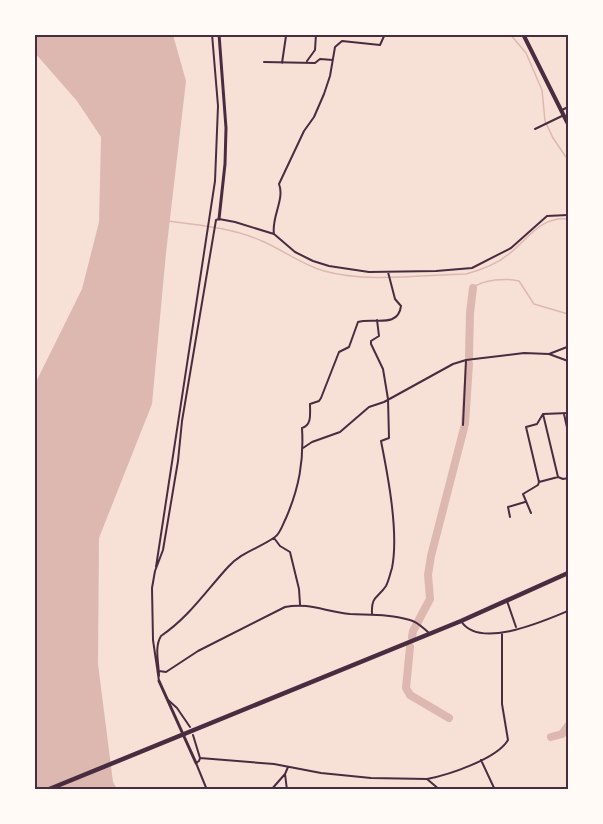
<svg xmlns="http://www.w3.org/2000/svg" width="603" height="824" viewBox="0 0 603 824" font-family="Overpass,sans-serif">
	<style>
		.water { fill: #dcb8b0 }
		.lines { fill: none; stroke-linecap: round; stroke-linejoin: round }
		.stream { stroke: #dcb8b0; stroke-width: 1.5 }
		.river { stroke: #dcb8b0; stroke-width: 8 }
		.minor { stroke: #4a2c40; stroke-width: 2 }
		.tertiary { stroke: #4a2c40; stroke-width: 3 }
		.primary { stroke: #4a2c40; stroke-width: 4 }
		.trunk { stroke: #4a2c40; stroke-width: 4.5 }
		.neatline { fill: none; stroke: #4a2c40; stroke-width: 2 }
	</style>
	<rect width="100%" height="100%" fill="#f7e1d7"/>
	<!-- water -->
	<path class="water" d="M35,35H173L186,81L166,253L152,404L99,538L98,664L113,782L117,789H35L34,386L82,289L99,222L101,137L77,101L35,53Z"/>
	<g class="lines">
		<!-- stream -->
		<path class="stream" d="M510,34L526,53L542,90L545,121L553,138L568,160
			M168,221C200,225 233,228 262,241C283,250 302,265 324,271C367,283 422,275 466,274C481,270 497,264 509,254C529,238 541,216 568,219
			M473,288C483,279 507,278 519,281L534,304L568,314"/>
		<!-- river -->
		<path class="river" d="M469,357L470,313L473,288
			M465,424L469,364
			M412,637L413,631L430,599L428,575L431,556L464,428
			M410,647L406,688L410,695L449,718
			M551,737L562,734L568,726"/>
		<!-- minor -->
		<path class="minor" d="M307,61L315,50L316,34
			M264,62L315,63L320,59L333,60
			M282,63L286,36L284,34
			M562,110L568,107
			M535,129L564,115
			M274,234C271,218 285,199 279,184L304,131L314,117L324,94L330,76L335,47L342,41L380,45L385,34
			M549,354L567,347L568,340
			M568,413L543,414L558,477L563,479L568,478
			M564,414L568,432
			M463,425L466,360
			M303,448L312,442L340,432L369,407L384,402L453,364L466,360L524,353L549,354L568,361
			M539,482L526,427L537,424L543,414
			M531,513L523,494L538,485L539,482L558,477
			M510,517L508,507L525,502
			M274,538L280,546L290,552L299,589L300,604
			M156,567L215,181L218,106L212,34
			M507,601L516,627
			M372,613C371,596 378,598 386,586C389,580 390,574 392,568C399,533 388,476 381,441L389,438L388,399L383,369L371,344V341L379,336L377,320
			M461,621C479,650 544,621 568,611
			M159,671L166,672L198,651L285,607C309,602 326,612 350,614C370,615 391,614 410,620C418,622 423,628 429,633
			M159,676C159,664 154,647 161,636C189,617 206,591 228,567C241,552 260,548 275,537C280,534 283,524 286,518C299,488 304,461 302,428C312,425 310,414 310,404L319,401L321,398L339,352L349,347L358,322C373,317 398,329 401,306L395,299L388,272
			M159,681L153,640L152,588L155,571L163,550L178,461L182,421L216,220L219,219L235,222L274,234L295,252L313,261L329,266L369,272L436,271L472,268L511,248L547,216L568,215
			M167,699L177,708L190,727
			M193,735L200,758
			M200,758L274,764L321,773L371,778L427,779L440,790
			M200,758L199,761L196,763L207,790
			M481,760L495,790
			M427,779C448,775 497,759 508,740L502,704V634
			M271,790L285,774
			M287,790L285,774L288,767"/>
		<!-- tertiary -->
		<path class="tertiary" d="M219,219L225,164L226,128L219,34
			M159,681L196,763"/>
		<!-- primary -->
		<path class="primary" d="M523,34L568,124"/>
		<!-- trunk -->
		<path class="trunk" d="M47,790L461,621L568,573"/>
	</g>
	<!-- border -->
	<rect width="603" height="824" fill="none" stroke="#fffaf5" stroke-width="72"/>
	<rect x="36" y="36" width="531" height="752" class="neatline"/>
</svg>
